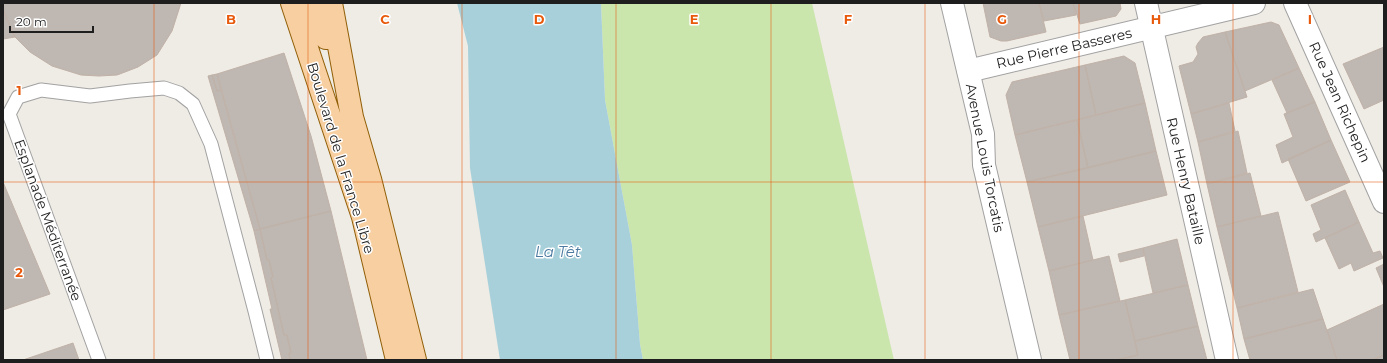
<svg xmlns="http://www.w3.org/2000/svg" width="1387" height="363" viewBox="0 0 1387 363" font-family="Montserrat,sans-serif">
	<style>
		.grass { fill: #cbe6ad }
		.water { fill: #a7d0da }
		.building { fill: #bfb7b1; stroke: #c0b2a8 }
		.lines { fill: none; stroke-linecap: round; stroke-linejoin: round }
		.service-casing { stroke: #a2a2a2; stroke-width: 15 }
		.minor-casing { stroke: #a2a2a2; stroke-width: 24 }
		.primary-casing { stroke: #915f07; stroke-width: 24 }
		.service { stroke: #fff; stroke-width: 13 }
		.minor { stroke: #fff; stroke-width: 22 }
		.primary { stroke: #f7cfa1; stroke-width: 22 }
		.grid { fill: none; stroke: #e8590c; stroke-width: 1; stroke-opacity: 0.55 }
		.labels { text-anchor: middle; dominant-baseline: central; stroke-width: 3; stroke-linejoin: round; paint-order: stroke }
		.street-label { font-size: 14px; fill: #1e1e1e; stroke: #fff }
		.water-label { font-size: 15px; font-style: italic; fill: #4c7aa1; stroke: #fff }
		.grid-label { font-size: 13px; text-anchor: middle; font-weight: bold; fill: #e8590c; stroke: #fff; stroke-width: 3; stroke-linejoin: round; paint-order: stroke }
	</style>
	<rect width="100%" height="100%" fill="#efebe5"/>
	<!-- grass -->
	<path class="grass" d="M601,3H812L894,360H643L640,344L632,245L605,100Z"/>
	<!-- water -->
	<path class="water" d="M457,3H601L605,100L632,245L640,344L643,360H500L470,168L468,46Z"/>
	<!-- building -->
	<path class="building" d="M3,3H181L172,31L157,55L138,67L125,72L117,75L99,76L81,75L52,66L30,52L15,37L3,9Z
		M983,3H1039L1046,32L1007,41H1001L990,37Z
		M1039,3H1073L1076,15L1044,21Z
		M1073,3H1120L1121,9L1116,16L1080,24Z
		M3,9L7,20L15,37L3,39Z
		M1271,22L1279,25L1299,68L1245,91L1225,32Z
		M1225,32L1247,97L1191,114L1179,66L1193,62L1198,54L1196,47L1198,43L1203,37Z
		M1384,47V100L1364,109L1343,64Z
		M284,53L311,136L331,211L260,229L217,74Z
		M1124,56L1135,63L1145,103L1096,115L1085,65Z
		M1085,65L1096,115L1015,135L1006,95L1012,82Z
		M1299,68L1315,102L1287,113L1272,80Z
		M217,74L221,90L217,91L212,75Z
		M212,75L217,91L221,90L260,229L254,231L208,76Z
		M1315,102L1331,140L1282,163L1276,145L1293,137L1284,114Z
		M1145,103L1156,151L1088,168L1077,120Z
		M1229,103L1235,131L1198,142L1191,114Z
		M1077,120L1088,168L1027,182L1015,135Z
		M1238,131L1247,173L1207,184L1198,142Z
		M1331,140L1350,182L1306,201L1288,159Z
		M1156,151L1167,195L1038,227L1027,182Z
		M1250,173L1261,216L1217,227L1207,184Z
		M3,182L50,294L3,310Z
		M1345,190L1359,222L1316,242L1313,234L1321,230L1311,205Z
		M331,211L367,360H290L289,353H291L287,335H284L271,278L273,277L269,260H267L260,229Z
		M1278,212L1298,292L1237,308L1217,227Z
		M1083,216L1093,260L1049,271L1038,227Z
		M1359,222L1373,253L1380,251L1383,258L1354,271L1351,263L1339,269L1325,238Z
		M260,229L267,260H269L273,277L271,278L284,335H287L291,353H289L290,360H282L270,309H272L254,231Z
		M1177,239L1188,285L1153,293L1143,248Z
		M1143,248L1144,256L1120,262L1118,254Z
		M1109,256L1120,301L1059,315L1049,271Z
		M1384,264V287L1376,268Z
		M1188,285L1198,326L1135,341L1125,300Z
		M1313,289L1323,319L1244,339L1237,308Z
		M1125,300L1138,355L1116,360H1070L1059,315Z
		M1384,304V355L1373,360H1337L1327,330Z
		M1323,319L1337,360H1250L1244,339Z
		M1198,326L1207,360H1116L1138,355L1135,341Z
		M73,343L79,360H23Z
		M1384,355V360H1373Z"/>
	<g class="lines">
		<defs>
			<path id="service" d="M99,360L9,114L18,97L41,90L90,96L130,91L164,88L179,93L193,104L211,144L255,311L267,360"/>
			<path id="minor" d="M952,3L983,134L984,165L1030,360
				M1146,3L1227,360
				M1295,3L1384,202
				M968,71L1254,3"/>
			<path id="primary" d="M292,3L363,217L397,360
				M314,3L326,38
				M331,3L352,117L370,179L415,360"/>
		</defs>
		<!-- service casing -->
		<use href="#service" class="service-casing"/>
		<!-- minor casing -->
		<use href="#minor" class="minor-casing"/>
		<!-- primary casing -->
		<use href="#primary" class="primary-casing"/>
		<!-- service -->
		<use href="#service" class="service"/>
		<!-- minor -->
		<use href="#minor" class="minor"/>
		<!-- primary -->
		<use href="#primary" class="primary"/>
	</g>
	<!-- grid -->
	<path class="grid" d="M154,3V360M308,3V360M462,3V360M616,3V360M771,3V360M925,3V360M1079,3V360M1233,3V360M3,182H1384"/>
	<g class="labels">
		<!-- street labels -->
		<g class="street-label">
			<text transform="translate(1064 48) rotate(-13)">Rue Pierre Basseres</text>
			<text transform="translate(1340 102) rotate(66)">Rue Jean Richepin</text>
			<text transform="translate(341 158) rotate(73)">Boulevard de la France Libre</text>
			<text transform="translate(985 158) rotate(79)">Avenue Louis Torcatis</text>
			<text transform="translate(1186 181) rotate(77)">Rue Henry Bataille</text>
			<text transform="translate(48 220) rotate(70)">Esplanade Méditerranée</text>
		</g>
		<!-- water labels -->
		<g class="water-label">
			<text x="558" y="251">La Têt</text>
		</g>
	</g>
	<g class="grid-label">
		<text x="231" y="24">B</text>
		<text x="385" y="24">C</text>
		<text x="539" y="24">D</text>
		<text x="694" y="24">E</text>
		<text x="848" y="24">F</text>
		<text x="1002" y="24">G</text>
		<text x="1156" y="24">H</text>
		<text x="1310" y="24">I</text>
		<text x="19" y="95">1</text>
		<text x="19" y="277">2</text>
	</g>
	<!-- border -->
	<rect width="1387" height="363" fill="none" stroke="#1e1e1e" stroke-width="8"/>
	<!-- scale -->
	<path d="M10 26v6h83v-6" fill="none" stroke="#1e1e1e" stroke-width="2"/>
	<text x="16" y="26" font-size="12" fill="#1e1e1e" stroke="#ffffff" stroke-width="3" paint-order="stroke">20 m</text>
</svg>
